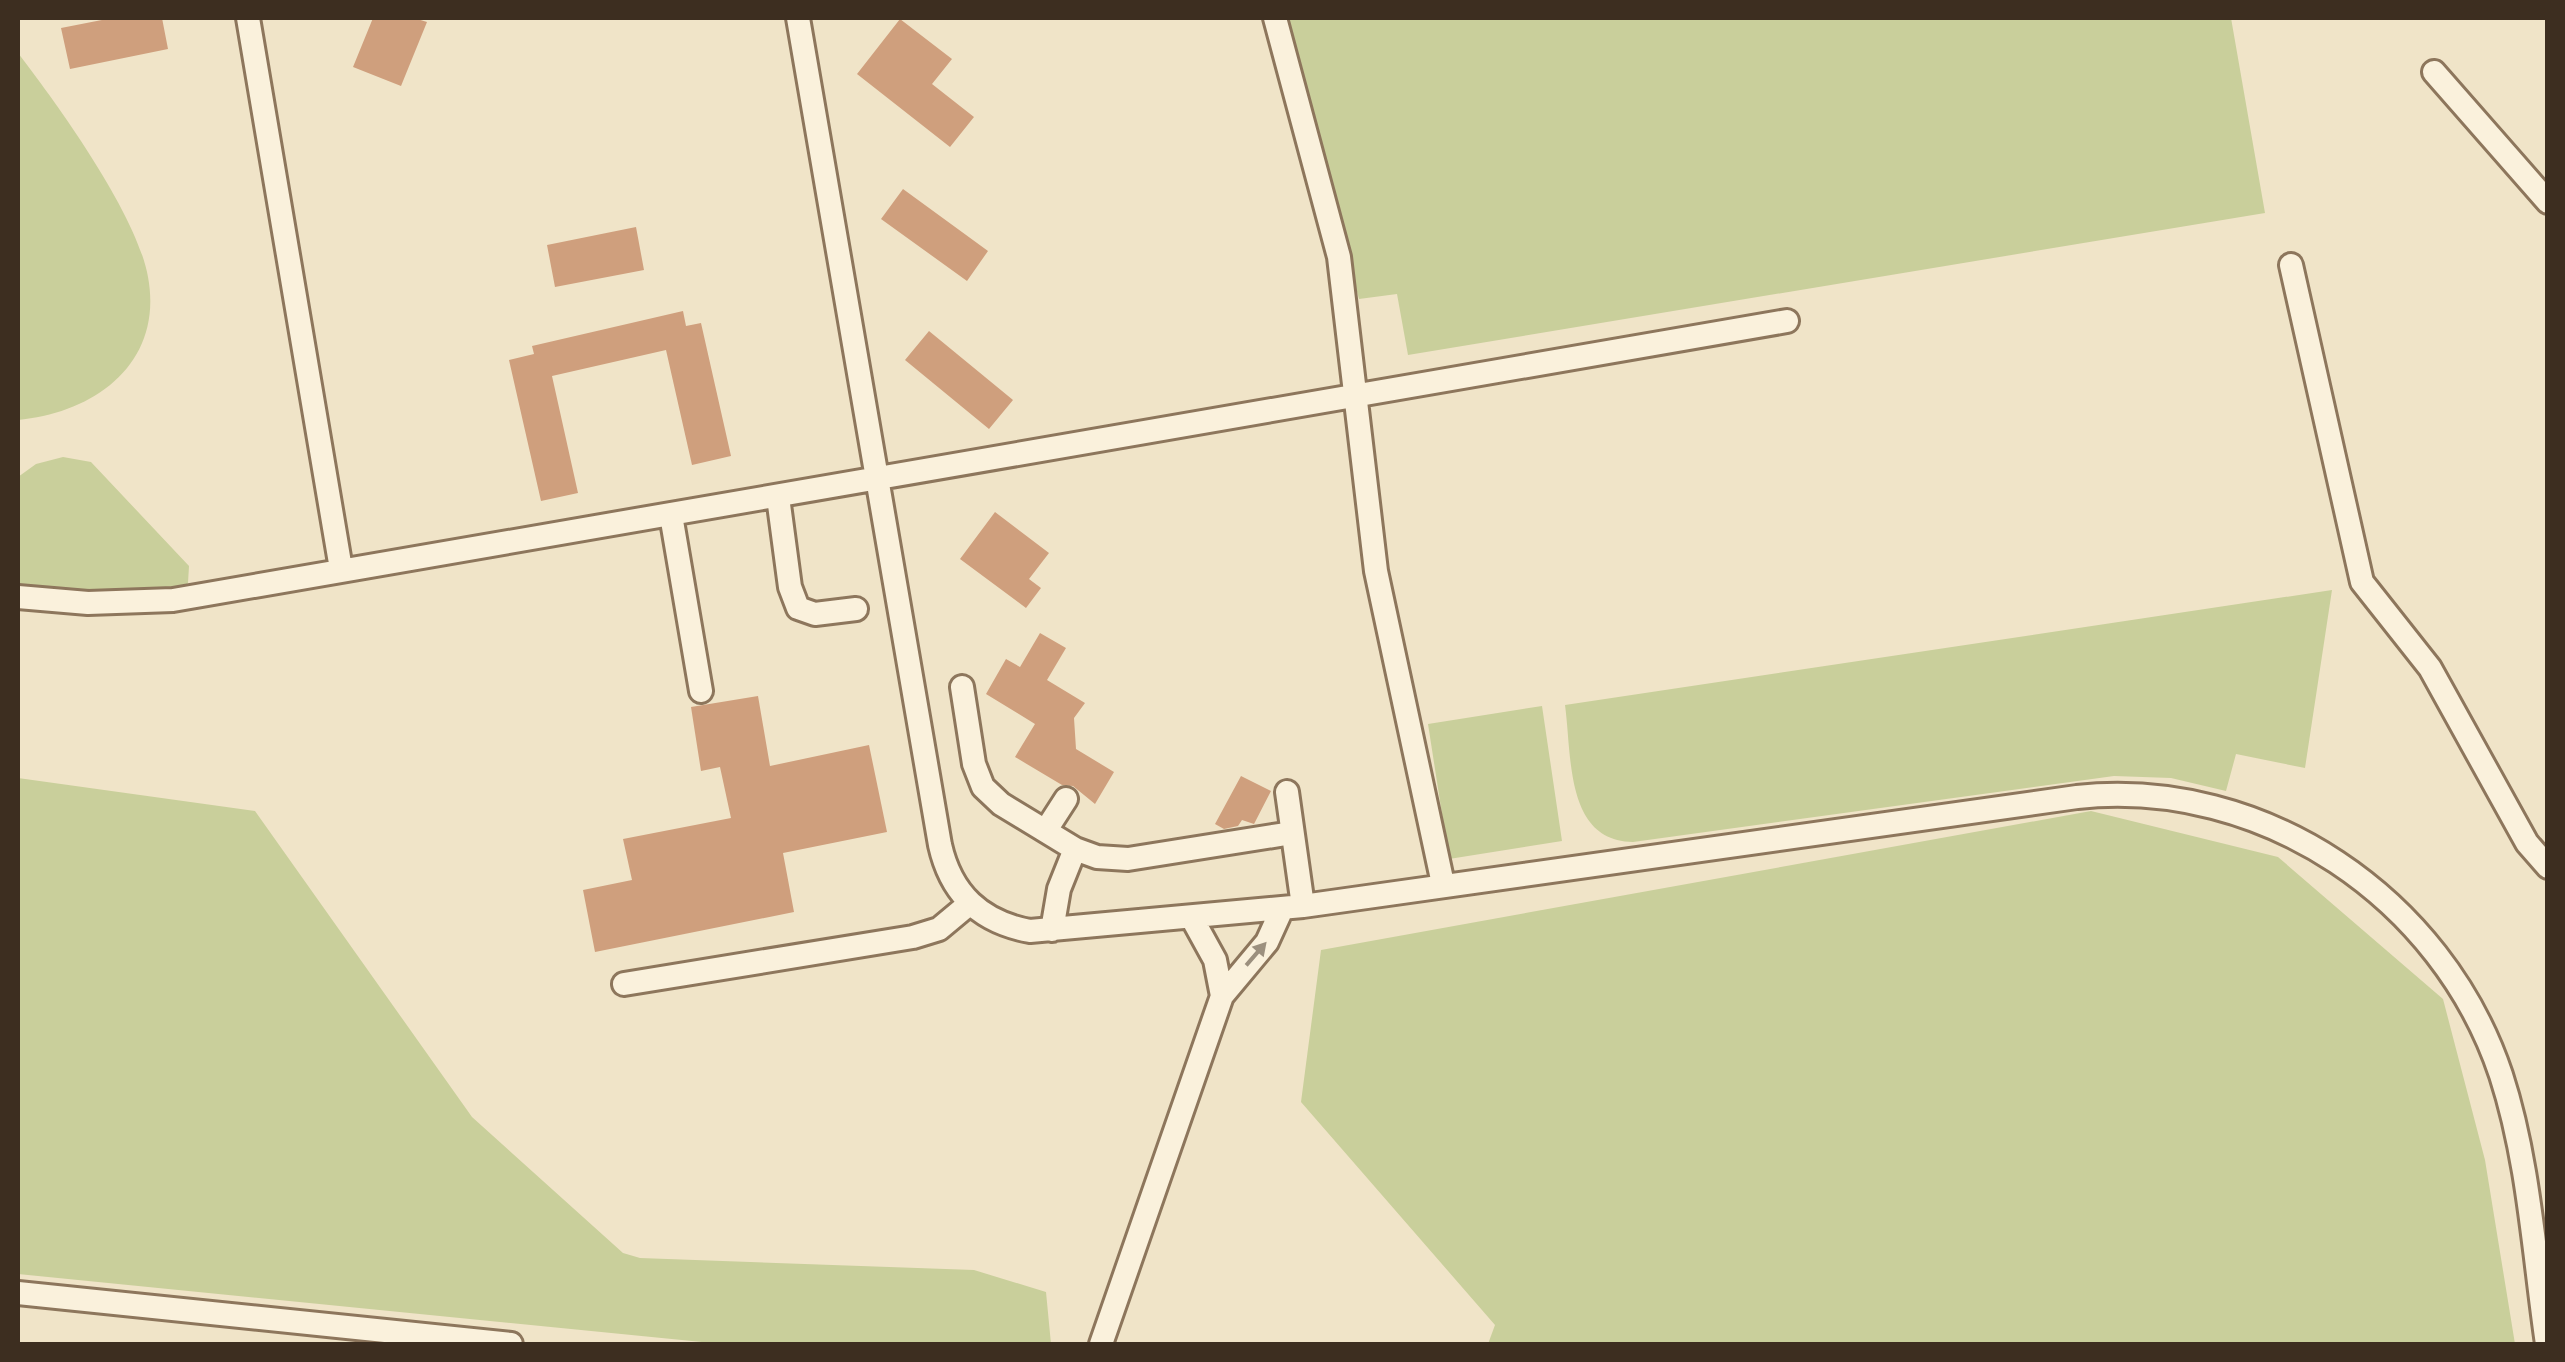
<svg xmlns="http://www.w3.org/2000/svg" width="2565" height="1362" viewBox="0 0 2565 1362" font-family="'Libre Baskerville',serif">
	<style>
		.green { fill: #c9cf9b }
		.building { fill: #cf9f7d }
		.lines { fill: none; stroke-linecap: round; stroke-linejoin: round }
		.minor-casing { stroke: #8d765c; stroke-width: 28 }
		.minor { stroke: #faf1dc; stroke-width: 22 }
		.oneway { fill: #9c907e }
	</style>
	<rect width="100%" height="100%" fill="#f0e4c8"/>
	<!-- green -->
	<path class="green" d="M1284,18H2231L2265,213L1408,355L1397,294L1359,299Z
		M18,53C58,105 137,214 148,277C164,364 94,413 18,420Z
		M63,457L91,462L189,566L188,583C164,603 52,589 18,586V477L36,464Z
		M2332,590L2305,768L2236,754L2226,791L2171,778L2114,776L1633,842C1565,841 1572,756 1565,705Z
		M1542,706L1562,841L1449,859L1428,724Z
		M18,778L255,811L472,1117L623,1253L640,1258L974,1270L1046,1292L1051,1344H722L18,1274Z
		M2091,811L2278,857L2443,999L2485,1160L2515,1344H1488L1495,1325L1301,1102L1321,950Z"/>
	<!-- building -->
	<path class="building" d="M112,18H162L168,49L70,69L61,28Z
		M373,18H414L427,22L401,86L353,67Z
		M900,19L952,59L932,84L974,117L950,147L857,74Z
		M903,189L988,251L967,281L881,219Z
		M636,227L644,270L555,287L547,245Z
		M683,311L686,326L701,323L731,456L692,465L666,350L552,376L578,493L541,501L509,360L534,354L532,346Z
		M929,331L1013,400L989,429L905,360Z
		M995,512L1049,553L1029,579L1041,588L1026,608L960,559Z
		M1040,633L1066,648L1047,680L1085,703L1074,718L1076,749L1114,772L1095,804L1073,786L1062,785L1015,757L1035,724L986,694L1006,659L1020,667Z
		M758,696L770,766L869,745L887,832L783,853L794,912L595,952L583,890L632,880L623,839L731,818L720,767L701,771L691,707Z
		M1241,776L1271,791L1254,824L1242,820L1238,826L1224,829L1215,824Z"/>
	<g class="lines">
		<defs>
			<path id="minor" d="M248,18L341,569
				M798,18L940,845C951,894 981,922 1030,931L1303,906L2077,797C2263,777 2442,898 2501,1075C2529,1161 2534,1255 2547,1344
				M1275,18L1339,257L1376,571L1443,884
				M2434,72L2548,202
				M2291,265L2362,582L2430,668L2527,843L2548,867
				M778,497L790,587L798,608L815,614L856,609
				M671,515L701,691
				M18,597L88,603L173,600L1787,321
				M962,687L974,764L983,787L1001,804L1075,849L1097,857L1128,859L1292,833
				M1287,792L1303,906
				M1046,830L1066,799
				M1193,920L1215,960L1222,996
				M1052,930L1059,889L1075,849
				M624,984L913,937L939,929L969,904
				M18,1293L511,1344
				M1101,1344L1222,996L1267,942L1282,909"/>
		</defs>
		<!-- minor casing -->
		<use href="#minor" class="minor-casing"/>
		<!-- minor -->
		<use href="#minor" class="minor"/>
	</g>
	<!-- one-way arrows -->
	<defs><path id="oneway-solid" d="M-6-.8H1V-3.2L6.5 0L1 3.2V.8H-6Z" transform="scale(2.5)"/></defs>
	<use class="oneway" href="#oneway-solid" transform="translate(1256 954) rotate(-49)"/>
	<!-- border -->
	<rect width="2565" height="1362" fill="none" stroke="#3d2e20" stroke-width="40"/>
</svg>
